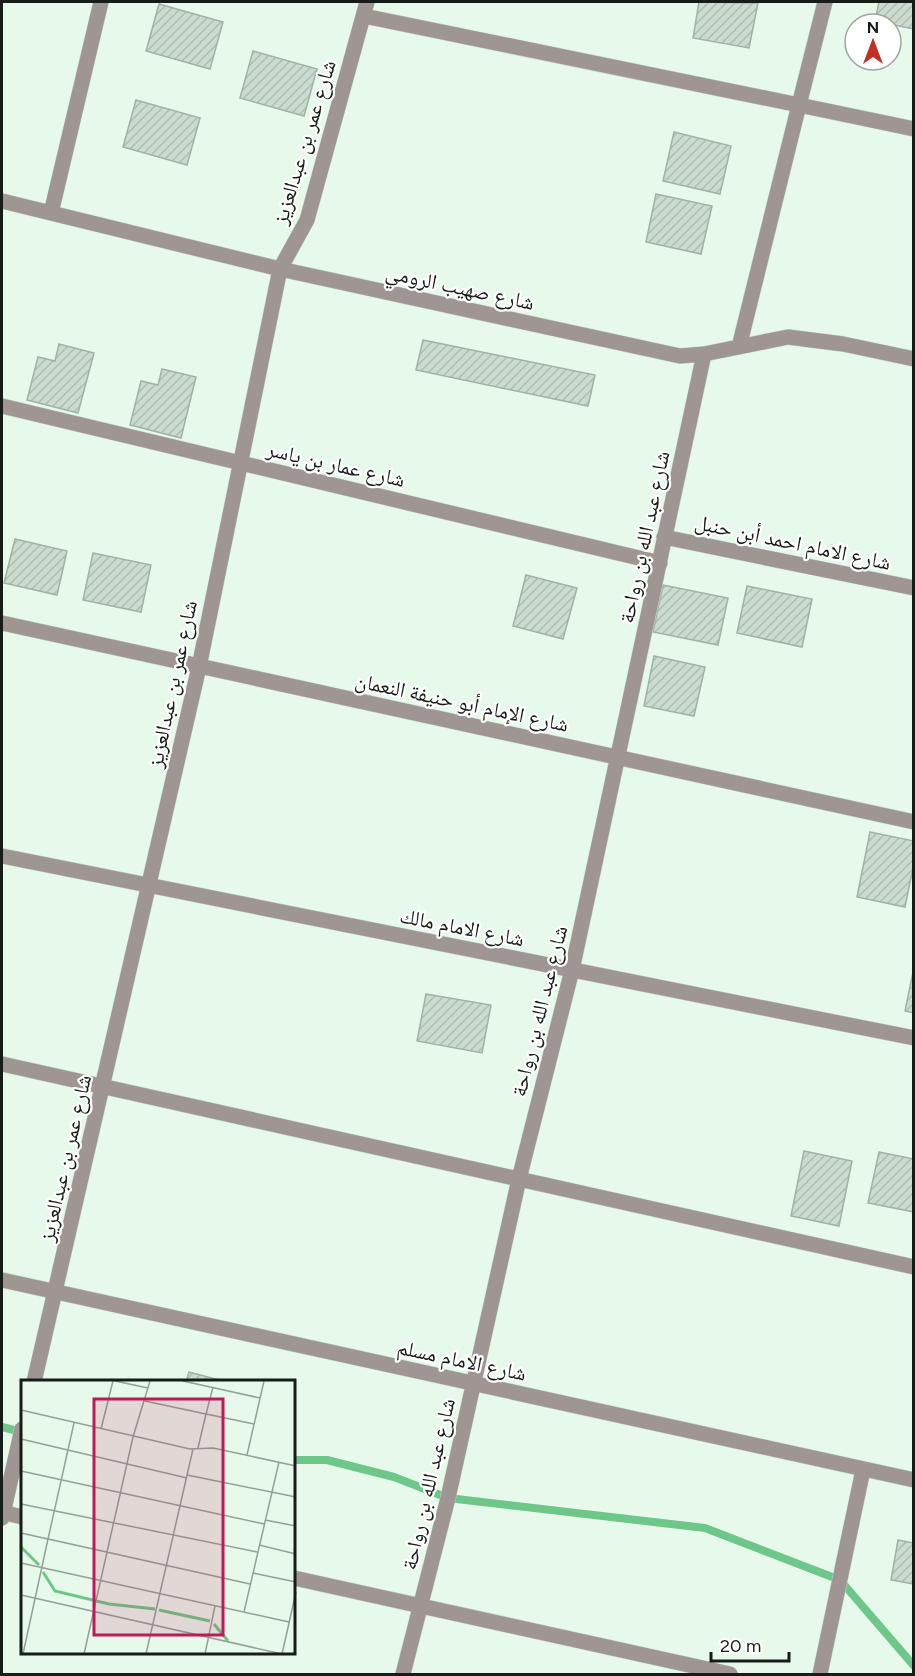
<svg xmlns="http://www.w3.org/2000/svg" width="915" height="1676" viewBox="0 0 915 1676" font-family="Figtree,'Noto Naskh Arabic',sans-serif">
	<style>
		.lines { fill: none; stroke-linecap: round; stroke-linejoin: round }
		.stream { stroke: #6dc789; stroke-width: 8 }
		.building { fill: url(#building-hatch); stroke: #a1b2a5; stroke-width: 1.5 }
		.minor-casing { stroke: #c6d6c9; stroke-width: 16 }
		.minor { stroke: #9f9593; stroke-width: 15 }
		.labels { text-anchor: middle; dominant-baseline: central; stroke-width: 4.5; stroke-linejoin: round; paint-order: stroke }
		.street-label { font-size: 21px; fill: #161c17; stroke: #fff }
		.inset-river { fill: none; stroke: #6dc789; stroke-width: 3 }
		.inset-road { fill: none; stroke: #93a196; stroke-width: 1.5 }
		.view { fill: #c2185b; fill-opacity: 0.15; stroke: #c2185b; stroke-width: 3 }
		.inset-edge { fill: none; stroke: #161c17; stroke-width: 3 }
	</style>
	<defs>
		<pattern id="building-hatch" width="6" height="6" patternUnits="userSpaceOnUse" patternTransform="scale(1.5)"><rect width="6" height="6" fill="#cbdccf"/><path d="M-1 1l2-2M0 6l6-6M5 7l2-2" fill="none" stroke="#aebcb1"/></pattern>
	</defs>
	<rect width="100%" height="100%" fill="#e7f9eb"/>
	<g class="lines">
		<!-- stream -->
		<path class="stream" d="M2,1427L22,1432
			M294,1460H327L394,1477L448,1498L705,1528L840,1580L914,1666"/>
	</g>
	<!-- building -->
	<path class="building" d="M699,2L758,3L749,48L693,38Z
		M879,2H914V29L875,21Z
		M159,4L223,22L210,69L146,51Z
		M253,51L317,69L304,116L240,98Z
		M136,100L200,118L187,165L123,147Z
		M674,132L731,146L720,194L663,181Z
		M656,194L712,206L701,254L646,242Z
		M423,340L595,375L588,406L416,370Z
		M59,344L94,353L78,413L27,400L38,357L55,361Z
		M162,369L196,377L181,438L130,425L141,381L158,385Z
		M15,539L67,551L57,595L4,583Z
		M93,553L151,565L141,612L83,600Z
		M526,575L577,588L563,639L513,626Z
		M663,585L728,598L718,645L653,632Z
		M747,586L812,599L802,647L737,633Z
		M654,656L705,667L694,716L644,706Z
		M870,832L914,841V863L905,907L857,897Z
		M914,967V1013L905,1011Z
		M426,994L491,1005L482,1053L417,1041Z
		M804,1151L852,1161L839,1226L791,1216Z
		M879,1152L914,1159V1212L868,1203Z
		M189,1372L227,1382H186Z
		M898,1540L914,1543V1584L891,1580Z"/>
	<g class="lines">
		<defs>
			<path id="minor" d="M364,16L799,105L825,2
				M2,201L280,269L680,356L704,354L788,337L843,344L914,359
				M51,213L101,2
				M739,347L799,105L914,129
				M2,406L660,563
				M664,537L914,588
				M2,623L914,822
				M2,856L914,1038
				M2,1064L914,1267
				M2,1280L914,1480
				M34,1382L199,667L280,269L307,220L367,2
				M2,1512L22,1517
				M2,1518L22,1429
				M294,1578L730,1674
				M403,1674L448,1498L519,1179L572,970L704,354
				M820,1674L863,1470"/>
		</defs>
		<!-- minor casing -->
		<use href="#minor" class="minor-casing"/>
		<!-- minor -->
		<use href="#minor" class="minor"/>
	</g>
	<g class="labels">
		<!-- street labels -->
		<g class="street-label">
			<text transform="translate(304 142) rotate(-73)">شارع عمر بن عبدالعزيز</text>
			<text transform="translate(460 287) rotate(12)">شارع صهيب الرومي</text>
			<text transform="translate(336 464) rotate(13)">شارع عمار بن ياسر</text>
			<text transform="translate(644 537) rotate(-78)">شارع عبد الله بن رواحة</text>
			<text transform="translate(793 542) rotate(12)">شارع الامام احمد أبن حنبل</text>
			<text transform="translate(172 684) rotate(-78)">شارع عمر بن عبدالعزيز</text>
			<text transform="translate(462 702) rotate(12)">شارع الإمام أبو حنيفة النعمان</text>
			<text transform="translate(462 927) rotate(11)">شارع الامام مالك</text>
			<text transform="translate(539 1011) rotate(-76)">شارع عبد الله بن رواحة</text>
			<text transform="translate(65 1158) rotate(-77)">شارع عمر بن عبدالعزيز</text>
			<text transform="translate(462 1360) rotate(12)">شارع الامام مسلم</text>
			<text transform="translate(428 1484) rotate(-77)">شارع عبد الله بن رواحة</text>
		</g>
	</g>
	<!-- overview -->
	<g transform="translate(21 1380)">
		<rect width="274" height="274" fill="#e7f9eb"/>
		<path class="inset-river" d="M0,167L18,185M22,192L34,211L88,224L134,229M138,230L189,241M193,244L207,261"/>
		<path class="inset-road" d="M94,1L127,8M162,1L239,18M124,21L185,34L192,7M0,30L169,69L192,68L275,86M80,49L92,1M0,59L166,98M177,68L185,34L233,44M226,75L243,1M0,91L243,144M166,95L275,117M0,124L236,172M244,140L275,146M0,153L27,159L53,43M238,165L275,174M0,183L268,242M232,193L275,202M0,215L261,274M223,232L258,82M2,274L27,159L229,204M63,274L112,57L129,1M125,274L172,69M184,274L194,226M261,274L275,212"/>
		<path class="view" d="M73,19H202V255H73Z"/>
		<rect width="274" height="274" class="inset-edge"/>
	</g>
	<!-- border -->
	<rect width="915" height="1676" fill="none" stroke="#161c17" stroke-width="6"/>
	<!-- north arrow -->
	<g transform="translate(873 42)"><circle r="28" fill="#ffffff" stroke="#a2a4a2" stroke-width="1.5"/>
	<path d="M0-4.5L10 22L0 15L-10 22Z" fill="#be3123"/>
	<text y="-9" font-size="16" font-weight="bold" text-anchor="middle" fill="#161c17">N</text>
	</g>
	<!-- scale -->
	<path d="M711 1652v9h78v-9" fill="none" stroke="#161c17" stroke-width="3"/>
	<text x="720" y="1652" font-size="18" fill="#161c17" stroke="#ffffff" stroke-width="4.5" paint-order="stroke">20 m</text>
</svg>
